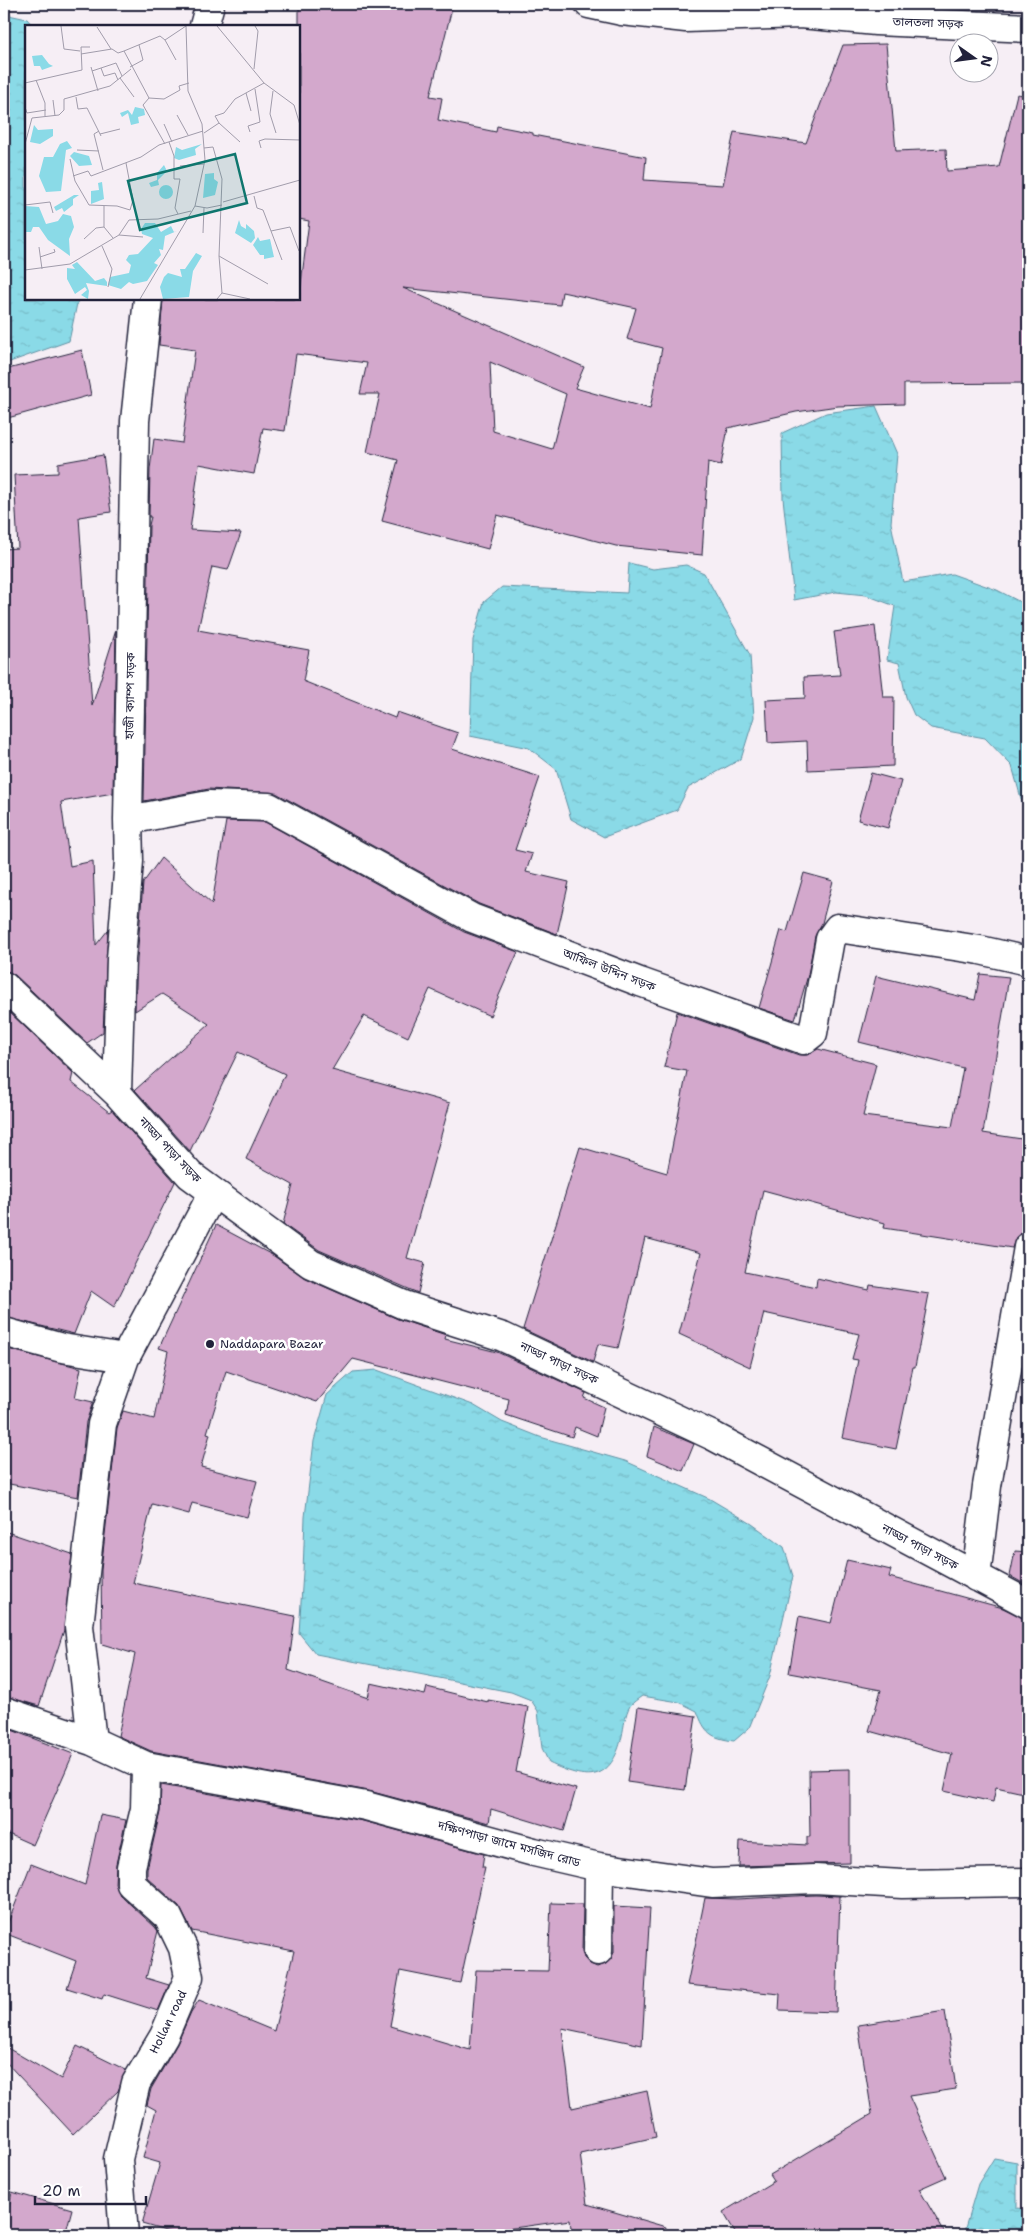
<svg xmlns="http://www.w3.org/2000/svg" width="1032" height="2239" viewBox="0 0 1032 2239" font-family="'Shantell Sans','Noto Sans Bengali',sans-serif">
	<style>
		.water { fill: url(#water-ripples); stroke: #6090a2 }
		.building { fill: #d3a8cc; stroke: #22223b; fill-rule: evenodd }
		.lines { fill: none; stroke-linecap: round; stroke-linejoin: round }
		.minor-casing { stroke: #22223b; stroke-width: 31 }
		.minor { stroke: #fff; stroke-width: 28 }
		.poi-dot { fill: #22223b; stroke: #fff; stroke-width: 2 }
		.labels { text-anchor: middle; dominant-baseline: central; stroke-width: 5; stroke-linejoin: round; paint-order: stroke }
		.street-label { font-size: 12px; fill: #22223b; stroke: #fff }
		.poi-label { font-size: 12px; fill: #22223b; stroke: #fff; text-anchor: start }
		.inset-road { fill: none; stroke: #a19cab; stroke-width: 1 }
		.view { fill: #0f766e; fill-opacity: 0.15; stroke: #0f766e; stroke-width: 2.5 }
		.inset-edge { fill: none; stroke: #22223b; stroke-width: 2.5 }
	</style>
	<defs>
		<pattern id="water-ripples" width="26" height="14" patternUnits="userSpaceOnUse" patternTransform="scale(1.25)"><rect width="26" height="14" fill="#8adae7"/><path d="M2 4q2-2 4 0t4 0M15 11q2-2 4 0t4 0" fill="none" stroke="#77bbc7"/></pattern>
	</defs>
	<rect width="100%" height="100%" fill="#f6eef5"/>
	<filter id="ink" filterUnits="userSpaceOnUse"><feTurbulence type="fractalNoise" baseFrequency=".02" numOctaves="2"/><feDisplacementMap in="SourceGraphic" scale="10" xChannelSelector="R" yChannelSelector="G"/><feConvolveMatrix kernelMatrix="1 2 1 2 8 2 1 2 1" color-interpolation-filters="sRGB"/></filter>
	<g filter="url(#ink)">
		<!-- water -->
		<path class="water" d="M4,14L27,19L33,26H26V299H78L69,341L4,364Z
			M876,406L897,454L891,523L903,582L952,574L997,590L1028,606V811L1024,809L1012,766L985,738L931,728L914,715L906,697L899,663L887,660L895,606L866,595L836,592L794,600L783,498L782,433L826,413Z
			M629,563L653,569L686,565L704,573L750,655L754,717L741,759L688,788L677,810L604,837L571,819L556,769L529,748L470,736L473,640L484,602L502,587L627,593Z
			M377,1370L473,1405L502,1422L540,1437L625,1461L710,1499L752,1524L784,1547L793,1576L770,1676L749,1728L734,1741C711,1738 705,1733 697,1711L679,1702L642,1696C638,1699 633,1702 630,1706C625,1714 624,1727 622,1736C611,1783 587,1781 549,1763L542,1748L538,1711L531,1700L511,1692L316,1654L299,1633L303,1572L305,1517L314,1441L327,1395L353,1372Z
			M994,2158L1017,2162V2208L1028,2209V2235H963L978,2184Z"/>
		<!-- building -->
		<path class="building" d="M299,4H453L430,96L442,98L438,120L496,132L497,126L533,133V135L646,157L644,180L723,185L734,132L806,143L843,45L886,44L896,151L946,149L947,171L999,167L1017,94L1023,95L1028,171V383L904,384V404L838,406L796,412L728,428L721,465L708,462L702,555L616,546L497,515L488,549L382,521L398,460L367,452L380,394H360L367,363L296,354L285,431L263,428L254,474L199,464L190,530L241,533L228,570L212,567L198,630L309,650L303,681L395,718L397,712L458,733L452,749L540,777L515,850L532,854L526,872L569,882L557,934L479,904L276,793L209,789L144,801L149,525L151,517H149L150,469L154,439L182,443L195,350L159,345L163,299H299L309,221L299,219ZM403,288L560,305L562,292L636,308L627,339L662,348L650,409L575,388L584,367ZM490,362L566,394L552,449L493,431Z
			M82,350L91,395L4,419V370Z
			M103,455L111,512L79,517L92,706L116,630L113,793L61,802L70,866L93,861L96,945L108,930L103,1032L87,1043L15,975L4,971V549L18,548L14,475L58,473V463Z
			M875,626L883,697H894L893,766L808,770L807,741L768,743L766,700L805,698L804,677L840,675L834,632Z
			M871,773L901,781L888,828L858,820Z
			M226,821L265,822L464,932L518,952L490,1016L430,989L408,1037L364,1016L332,1070L450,1103L407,1258L425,1263L418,1293L319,1250L283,1224L293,1185L246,1159L285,1074L238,1052L190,1151L135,1090L209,1024L162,994L135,1011L137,960L143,883L161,858L212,904Z
			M804,873L833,881L822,923L815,936L808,975L795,1020L759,1008L781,930L787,932Z
			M980,974L1009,977L983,1133L1028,1140V1198L1022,1232L1016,1237L1012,1248L884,1228L885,1223L763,1190L745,1272L816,1287L817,1278L869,1290L870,1285L929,1294L915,1367H913L896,1449L842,1438L858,1360L852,1359L859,1334L764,1313L750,1367L679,1334L701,1253L645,1238L618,1348L598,1344L593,1362L523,1329L580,1147L667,1173L687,1071L664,1067L677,1012L799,1055H807L818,1049L876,1064L863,1116L952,1127L963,1068L859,1042L876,976L975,1000Z
			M4,1007L73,1073L71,1082L109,1112L112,1110L175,1182L114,1307L91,1291L74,1334L4,1317Z
			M216,1225L274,1256L305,1278L398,1319L446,1335L445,1339L497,1352L586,1393L584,1398L604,1407L597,1436L575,1427L572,1437L506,1415L509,1399L353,1359L317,1402L226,1371L207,1433L210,1434L201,1467L257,1481L247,1517L192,1503L189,1514L152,1504L133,1583L295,1616L288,1670L368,1698L371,1683L425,1695L427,1687L488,1702V1700L528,1707L516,1772L576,1789L564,1831L491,1809L489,1823L369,1791L151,1751L118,1736L135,1654L102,1644L101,1570L117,1428L123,1411L154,1419L168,1351L159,1348Z
			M4,1348L81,1368L75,1398L93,1402L86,1422L78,1497L4,1483Z
			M654,1427L694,1444L683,1471L647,1456Z
			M4,1531L72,1554L64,1630L39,1706L4,1696Z
			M1015,1551L1028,1552V1586L1010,1576Z
			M847,1560L891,1570L889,1577L1003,1608L1028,1620V1794L996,1787L993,1802L944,1791L952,1754L869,1731L881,1690L789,1673L799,1616L831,1623Z
			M638,1707L696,1716L685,1790L627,1782Z
			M4,1727L73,1754L33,1845L4,1832Z
			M850,1769V1863L739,1866L740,1841L807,1845V1837H810L809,1770Z
			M161,1785L363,1821L484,1854L482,1867H485L460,1983L400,1971L390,2026L470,2050L476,1970L548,1971L551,1903L583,1904L582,1951L584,1958L590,1964L597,1967L606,1964L611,1959L614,1952V1906L650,1908L642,2045L562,2028L572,2108L647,2091L656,2137L580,2154L587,2204L666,2227L665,2235H572L570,2220L464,2235H179L142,2224L160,2163L143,2158L156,2110L147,2105L151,2089L177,2044L191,2012L199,2000L274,2031L294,1951L192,1931L179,1906L147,1877V1869L160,1812Z
			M100,1815L126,1820L116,1864L115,1884L120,1895L155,1927L158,1931L146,1978L169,1985L158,2011L104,1994L102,1999L67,1988L76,1961L4,1933L31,1864L85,1885Z
			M815,1895L840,1896L836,2012L779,2010L780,1994L687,1985L705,1898L737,1899Z
			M945,2011L956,2089L909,2096L946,2177L919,2189L946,2235H737L723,2212L774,2181L770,2175L872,2114L858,2025Z
			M4,2046L61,2079L77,2046L126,2070L118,2091L73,2134L4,2060Z
			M12,2192L72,2209L65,2235H25L4,2229Z"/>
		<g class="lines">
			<defs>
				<path id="minor" d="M589,4L622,11L686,18L801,14L876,21L1028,28
					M204,26L210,4
					M128,820L209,805L269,807L472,918L640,982L804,1040L813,1033L830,939L838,928L980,950L1028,961
					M4,986L117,1093L190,1175L311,1264L404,1305L503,1337L713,1436L1028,1604
					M117,1093L121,959L129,861L128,820L135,421L148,299
					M4,1332L62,1348L125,1358
					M976,1577L987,1486L1028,1247
					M4,1711L92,1741L146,1766L366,1806L534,1852L599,1867L712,1883L815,1879L902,1884L1028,1882
					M92,1741L79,1626L102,1424L125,1358L213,1193
					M598,1951L599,1867
					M124,2235L118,2159L136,2083L164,2036L189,1977L183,1948L168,1917L131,1884V1867L145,1809L146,1766"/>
			</defs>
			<!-- minor casing -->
			<use href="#minor" class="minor-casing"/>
			<!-- minor -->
			<use href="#minor" class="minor"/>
		</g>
	</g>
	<!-- markers -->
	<circle class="poi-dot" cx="210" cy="1344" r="5"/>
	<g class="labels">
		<!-- street labels -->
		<g class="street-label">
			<text transform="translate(928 23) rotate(2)">তালতলা সড়ক</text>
			<text transform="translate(130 696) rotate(-89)">হাজী ক্যাম্প সড়ক</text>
			<text transform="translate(609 970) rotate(21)">আফিল উদ্দিন সড়ক</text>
			<text transform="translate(170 1150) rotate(47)">নাড্ডা পাড়া সড়ক</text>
			<text transform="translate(559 1363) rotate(25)">নাড্ডা পাড়া সড়ক</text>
			<text transform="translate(920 1547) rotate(28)">নাড্ডা পাড়া সড়ক</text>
			<text transform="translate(509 1844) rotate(15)">দক্ষিণপাড়া জামে মসজিদ রোড</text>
			<text transform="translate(168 2022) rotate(-64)">Hollan road</text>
		</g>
		<!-- poi labels -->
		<g class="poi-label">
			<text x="220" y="1344">Naddapara Bazar</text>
		</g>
	</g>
	<!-- overview -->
	<g transform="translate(25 25)">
		<rect width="275" height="275" fill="#f6eef5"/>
		<path d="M17,30L24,39L28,41L17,45L15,41H9L7,31ZM110,82L119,84L120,90L113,92L114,98L106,100L103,88L97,92L95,88L103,85L107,90ZM9,100L13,105L28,104V111L15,119L5,117ZM42,116L47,123L41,125L36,166L21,167L14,151L19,132H28L35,119ZM177,119L170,124L171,130L154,135L149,133L151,122L157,125ZM49,127L64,131L67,140L54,141L45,131ZM139,140L142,146L133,155L134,160L126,162L124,158L132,155V148ZM189,148V154L193,157L190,170L178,173L180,149ZM77,157L79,174L66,179V166L74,165L73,158ZM134 167a7 7 0 1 1 14 0a7 7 0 1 1-14 0ZM49,170H54L48,174V180L39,187L37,183L31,186L29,182ZM0,181L14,182L21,199L33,196L38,189L46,191L49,202L44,214L45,231L23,215L14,202H8L6,207H0ZM214,195L216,201L221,204V199L229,206L230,213L226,218L210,208ZM120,198H130L136,207L146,201L149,207L152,206L140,211L138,225L134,224L136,230L129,238L133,240L122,256L108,259L104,257L96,264L83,260L85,252L104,248L106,240L101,235L104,230L113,229L128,213L117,209L116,204ZM233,212L235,216L245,214L249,232L239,234V230H235L228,220ZM171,228L177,231L168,246L164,272L138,274L135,262L139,252L143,248L157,252L155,244H160ZM52,237L70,256L79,253L82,257V261L61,258L64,266L63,274L56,270L62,265L60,262L50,269L42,254V243L50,244L47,240Z" fill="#8adae7"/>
		<path class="inset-road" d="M36,1L39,24L55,26M192,1L239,58L269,80L275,100M72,2L86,24M140,15L151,35M56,29L87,24L93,28L99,26M66,42L73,66M105,42L118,35L114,20M76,43L79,51L90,48L93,55M229,44L233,6L230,1M67,46L91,38L97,51M95,53L109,72M11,55L20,78V91M0,58L57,45L56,22H65M248,66L245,89L251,108M221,68L226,86M51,72L53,84L62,83L76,111M124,73L139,74L155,65L154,61L164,58M28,75L30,91M0,82L2,88L21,85M152,90L163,110M194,98L190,91L199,88L210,74L239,58M139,99L147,117M74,106L69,109L78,145M225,107L223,101L235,97L230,64M179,108L194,98L215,117M75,109L95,104M144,117L149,131V154H155L150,183L153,189M0,119L7,93L34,90L39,85V74L85,61L106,44M140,119L118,80L124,73L99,26L135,11L140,15L161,1M179,123L188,122L197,154L194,231L197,268L192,274M236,123L234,116L240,114L275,115M52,125L74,126M45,134L50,156L64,180L92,181L105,185M101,138L108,175L105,185M155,141L179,139M48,151L63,146L66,151L116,132L134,120L178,106M229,171L232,183L238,185L246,206L265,202L274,226M198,177L275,155M0,180L25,177L28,188M79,181V202L88,213M170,181L182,183L197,180M246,206L257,235M178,208L179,183M94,210L118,212M59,214L71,203L79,202M77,221L87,244L83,262M14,222L17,244M194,231L243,259M15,232L30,227L29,224M0,245L45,239L94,210L104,195L133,194L166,186M197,268L225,274M115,274L170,181L180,135L177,99L163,66L161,1"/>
		<path class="view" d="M210,129L222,178L115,205L103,156Z"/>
		<rect width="275" height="275" class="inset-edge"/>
	</g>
	<!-- margin -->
	<rect width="1032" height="2239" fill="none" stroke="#fff" stroke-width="20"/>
	<rect x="10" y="10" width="1012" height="2219" fill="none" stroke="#22223b" stroke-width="2" filter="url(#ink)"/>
	<!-- north arrow -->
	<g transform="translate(974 58) rotate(104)"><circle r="24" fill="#ffffff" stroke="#a7a7b1"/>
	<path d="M0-4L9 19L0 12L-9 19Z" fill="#22223b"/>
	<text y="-8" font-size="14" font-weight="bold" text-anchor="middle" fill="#22223b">N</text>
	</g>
	<!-- scale -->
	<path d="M35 2196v8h111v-8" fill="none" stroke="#22223b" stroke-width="2.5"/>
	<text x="42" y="2196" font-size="15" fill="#22223b" stroke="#ffffff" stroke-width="4" paint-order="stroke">20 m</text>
</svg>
